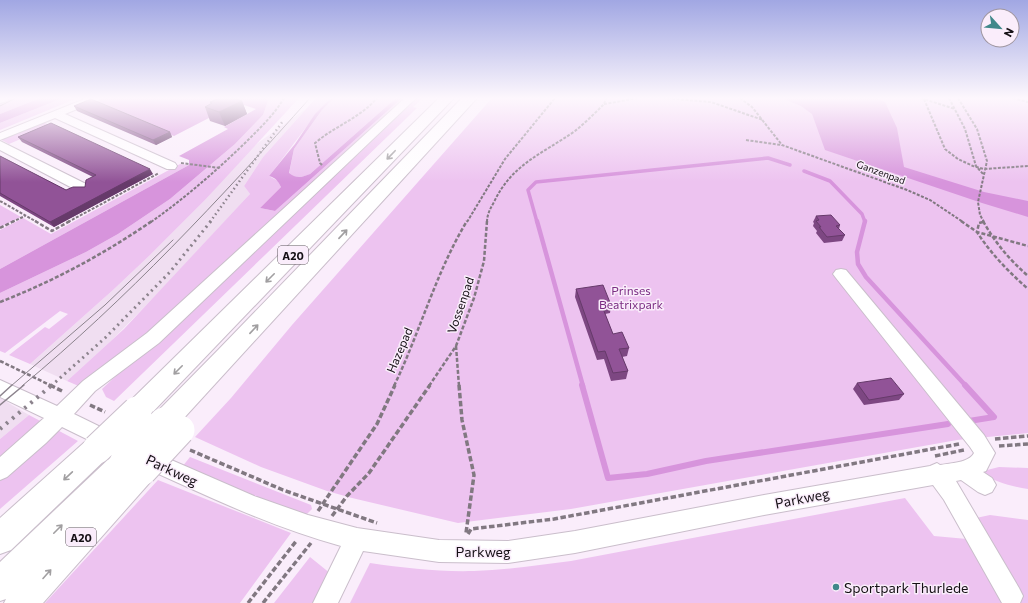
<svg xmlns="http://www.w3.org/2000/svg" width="1028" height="603" viewBox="0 0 1028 603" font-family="Commissioner,sans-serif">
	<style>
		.built { fill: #f0def1 }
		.green { fill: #edc3f0 }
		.water { fill: #d794dc }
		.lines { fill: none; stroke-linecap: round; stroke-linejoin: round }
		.stream-far2 { stroke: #d794dc; stroke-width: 3.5 }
		.stream-far1 { stroke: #d794dc; stroke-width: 4.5 }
		.stream { stroke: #d794dc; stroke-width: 6 }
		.minor-casing { stroke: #cabecb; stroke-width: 2 }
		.major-casing { stroke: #cabecb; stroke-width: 2 }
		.highway-casing { stroke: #cabecb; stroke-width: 2 }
		.path-far2 { stroke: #817881; stroke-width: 2; stroke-dasharray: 3 1.5; stroke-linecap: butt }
		.path-far1 { stroke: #817881; stroke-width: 2.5; stroke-dasharray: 4 2; stroke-linecap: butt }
		.path { stroke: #817881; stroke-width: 3.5; stroke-dasharray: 5.5 2.5; stroke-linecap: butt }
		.minor { fill: #fff; fill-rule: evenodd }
		.major { fill: #fff; fill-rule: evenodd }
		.highway { fill: #fff; fill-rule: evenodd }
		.tram-far1 { stroke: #8c838d; stroke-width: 1 }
		.tram { stroke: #8c838d; stroke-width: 1.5 }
		.rail-far2 { stroke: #8c838d; stroke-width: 2.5; stroke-dasharray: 1.5 3; stroke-linecap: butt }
		.rail-far1 { stroke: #8c838d; stroke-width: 3; stroke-dasharray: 2 4; stroke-linecap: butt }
		.rail { stroke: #8c838d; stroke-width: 4; stroke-dasharray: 2.5 5.5; stroke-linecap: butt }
		.highway-bridge-casing { stroke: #cabecb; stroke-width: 31; stroke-linecap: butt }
		.highway-bridge { stroke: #fff; stroke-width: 29 }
		.wall { fill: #7d4782 }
		.shaded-wall { fill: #663a6a }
		.building { fill: #915397; stroke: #663a6a }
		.oneway { stroke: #a19fa1 }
		.poi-dot { fill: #40888a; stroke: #faedfb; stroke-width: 1.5 }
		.labels { text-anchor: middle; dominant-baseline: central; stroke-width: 3; stroke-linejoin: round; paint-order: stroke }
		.far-street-label { font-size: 10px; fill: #151015; stroke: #faedfb }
		.shield { fill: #faedfb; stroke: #5a525a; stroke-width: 1 }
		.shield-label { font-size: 11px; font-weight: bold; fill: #151015 }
		.park-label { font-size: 12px; fill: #7a2c82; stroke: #faedfb }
		.street-label { font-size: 12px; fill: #151015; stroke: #faedfb }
		.near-street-label { font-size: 14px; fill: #151015; stroke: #faedfb }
		.near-poi-label { font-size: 14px; fill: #151015; stroke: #faedfb; text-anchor: start }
	</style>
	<rect width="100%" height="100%" fill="#faedfb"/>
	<!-- built -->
	<path class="built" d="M307,108L263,157L244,186L250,194L248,196L165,286L112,340L67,381L30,364L113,290L149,256L205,200L251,148Z
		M0,398L29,415L0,439Z"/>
	<!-- green -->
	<path class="green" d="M4,98H40L0,114V100Z
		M63,98L75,99L0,130V123Z
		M267,98H299L205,200L149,256L113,290L30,364L9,355L45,327L49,329L68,314L60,311L5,353L0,351V293L86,252L118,234L170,199L235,144L263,115L268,101Z
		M316,98H331C308,122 290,150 269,176L278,181L281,187L260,208L275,211L402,98H408L151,337L81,387L67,381L124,329L248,196L250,194L244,186L263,157Z
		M334,98H396L310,174C303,177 296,179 289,174L294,149L322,110Z
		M412,98H423L413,107L417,108L114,401L106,397L102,389Z
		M492,98H1028V433L957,440L571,509L458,523L352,498L327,491L261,467L195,437L231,398L292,325Z
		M41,121L51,126L9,144L0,139Z
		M180,164L189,165L0,269V230L23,218L51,234Z
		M0,205L21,217L0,227Z
		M29,415L78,441L0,509V439Z
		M190,457L311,505L312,509L308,513L303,516L182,467Z
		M999,467L1028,468V489C1010,486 995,482 979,472Z
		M158,480L291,533L240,603H45Z
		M905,498L934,536L967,539L983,565L1008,568L976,518L990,515L1028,520V603H350L370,563C405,568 439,572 474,571C507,570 539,565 571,561Z
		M310,557L336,578L322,603H274Z"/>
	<!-- water -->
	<path class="water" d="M40,98H63L0,123V114Z
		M80,98H267L268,101L263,115L235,144L170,199L118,234L86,252L0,293V269L189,165V160L179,156L228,129L224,127L256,109L238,103L174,136Z
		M331,98H334L322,110L294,149L289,173C296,179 303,177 310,174L396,98H402L275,211L260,208L281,187C278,181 276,178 269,176L295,144L315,114Z
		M781,98H877L885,102L897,128L904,167L984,192L1028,201V217L982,203L825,150L812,114L801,106Z"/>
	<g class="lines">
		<!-- stream-far2 -->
		<path class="stream-far2" d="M804,171L830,181L862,214L865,222
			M537,222L528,190L536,182L768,158L790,165"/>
		<!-- stream-far1 -->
		<path class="stream-far1" d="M537,221L583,386
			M865,221L857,252L858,264L866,277L966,386"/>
		<!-- stream -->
		<path class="stream" d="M582,385L608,478L647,474L706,461L948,424
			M965,385L994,417L969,421"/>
		<defs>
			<path id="minor" d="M87,98H100L99,100L65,114L175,163L177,166L175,169H167L55,118L0,140V133Z
				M405,98H416L159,343L95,391L74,414L119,436L122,442L119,448L112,451L105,448L62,427L46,443L7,477L0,480V457L44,418L0,397V380L57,406L83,381L147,333Z
				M0,141L88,185L89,188L88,191H78L0,150Z
				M841,269L846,270L984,435L995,453L986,471L983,472L992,478L996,485L992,492L985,495L978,492L961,480L956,481L1019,588L1023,596L1020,603H1002L944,500L933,485L764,515L575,553L508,563L439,562L363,551L338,603H313L341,546C271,527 205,495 139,465L136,458L139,451L146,449L254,496L308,515L357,528L439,540L508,541L575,531L764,495L930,466L937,463L940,465C950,463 969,463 974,453L970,447L836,278L833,274L836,270Z"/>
			<path id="major" d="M0,98H9L7,101L0,103Z"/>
			<path id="highway" d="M439,98H454L146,419L137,422L128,419L124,411L128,403Z
				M462,98H477L173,430L164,433L155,430L151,422L155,414L218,350Z
				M97,437L107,440L111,449L107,458L11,550L0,554V518L87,440Z
				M124,450L134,454L137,460L142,458L152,462L156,471L152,480L43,603H4L6,599L0,601V562L114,454Z"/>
		</defs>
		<!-- minor casing -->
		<use href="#minor" class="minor-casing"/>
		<!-- major casing -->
		<use href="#major" class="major-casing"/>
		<!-- highway casing -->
		<use href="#highway" class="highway-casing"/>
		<!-- path-far2 -->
		<path class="path-far2" d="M663,98L711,102L763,120
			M740,98L752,107L782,145L907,190L930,200L963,222
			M921,98L955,109
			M949,98L965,129L976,166L983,174
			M958,98L977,129L987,161L978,202L980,215L984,222
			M1013,98L1028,102
			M924,99L945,149L958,159L973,166L984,169L1028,166
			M604,104L638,98
			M746,140L781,145
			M181,163L220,168
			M322,165L320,163L315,143C335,126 360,118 377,98
			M0,201L37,222
			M12,222L25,216
			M68,222L159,173
			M151,222C185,198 216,171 246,142C260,128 274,115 284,98
			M467,222L505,159L555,98
			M487,222C487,215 490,209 494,202C512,164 542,154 575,131C585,123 595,113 604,104L606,98"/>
		<!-- path-far1 -->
		<path class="path-far1" d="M35,221L52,231L70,221
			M961,221L977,232L1028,246
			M983,221C996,244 1009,259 1028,276
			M983,222L979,223L977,232C991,254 1009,272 1028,289
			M0,228L14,221
			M0,302C54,281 104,254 152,221
			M456,346L459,386
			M0,361L52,386
			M394,386C420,332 436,272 467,221
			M429,386L456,346L474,298L484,261L487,221"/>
		<!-- path -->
		<path class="path" d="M50,385L62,391
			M459,385L462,420L474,475L466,533
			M90,405L105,412
			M995,439L1028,436
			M999,446L1028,444
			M190,450L283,490L377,523
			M935,456L964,450
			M318,511L377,424L395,385
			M332,516L347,496L369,473L430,385
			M468,534L471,529L554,519L959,444
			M248,603L297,540
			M263,603L311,543"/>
		<!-- minor -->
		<use href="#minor" class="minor"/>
		<!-- major -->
		<use href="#major" class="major"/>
		<!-- highway -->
		<use href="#highway" class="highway"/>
		<!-- tram-far1 -->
		<path class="tram-far1" d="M0,106L16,98
			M11,386L105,305L173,240
			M22,386C127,299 220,199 310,98"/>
		<!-- tram -->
		<path class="tram" d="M0,396L12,385
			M0,405L24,385"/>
		<!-- rail-far2 -->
		<path class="rail-far2" d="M210,222L283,121"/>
		<!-- rail-far1 -->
		<path class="rail-far1" d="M51,386L105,338L170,272L211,221"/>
		<!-- rail -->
		<path class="rail" d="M0,429L52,385"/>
		<defs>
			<path id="highway-bridge" d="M97,449L137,411
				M124,463L164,422
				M142,471L180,430"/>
		</defs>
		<!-- highway-bridge casing -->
		<use href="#highway-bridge" class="highway-bridge-casing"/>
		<!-- highway-bridge -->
		<use href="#highway-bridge" class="highway-bridge"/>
	</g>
	<!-- wall -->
	<path class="wall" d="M242,101L247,114L225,126L210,121L205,107L211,104L210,102Z
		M74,106L170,132L172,137L156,145L77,111Z
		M18,137L153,174L54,227L0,196V156L66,190L85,187L93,177L22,142Z
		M816,216L840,225L839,229L845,235L842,241L824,243L816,233L817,231L813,226L814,223L813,222Z
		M576,289L611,305L610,313L605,314L613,334L629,348L627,356L622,357L628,371L626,379L611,381L604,359L597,360L575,297Z
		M857,383L904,394L899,400L864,405L853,389Z"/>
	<!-- shaded-wall -->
	<path class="shaded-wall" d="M242,101L247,114L225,126L219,112Z
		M170,132L172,137L156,145L153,140Z
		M150,169L153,174L54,227L50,222Z"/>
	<!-- building -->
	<path class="building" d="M220,98H234L242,101L219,112L205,107L212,103L210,102Z
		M91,99L170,132L153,140L74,106Z
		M51,123L150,169L50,222L0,193V156L66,190L73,187H85L86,180L96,175L18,137Z
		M831,215L840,225L836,226L845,235L827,237L819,227H821L816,221L819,220L816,216Z
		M603,285L611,305L602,306L613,334L622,332L629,348L619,349L628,371L613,373L605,351L598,352L576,289Z
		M891,378L904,394L869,400L857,383Z"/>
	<!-- one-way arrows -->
	<defs><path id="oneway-shaft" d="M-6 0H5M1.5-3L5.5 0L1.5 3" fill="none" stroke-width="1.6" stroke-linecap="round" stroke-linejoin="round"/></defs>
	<g class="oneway">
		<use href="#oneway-shaft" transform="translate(391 155) rotate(134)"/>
		<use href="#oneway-shaft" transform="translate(343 234) rotate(-47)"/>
		<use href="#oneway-shaft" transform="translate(270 278) rotate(135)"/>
		<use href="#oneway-shaft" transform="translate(254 329) rotate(-47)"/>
		<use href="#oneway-shaft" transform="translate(178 370) rotate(135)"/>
		<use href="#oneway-shaft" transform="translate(68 476) rotate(137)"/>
		<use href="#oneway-shaft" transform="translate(58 529) rotate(-45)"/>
		<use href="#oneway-shaft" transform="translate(47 574) rotate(-48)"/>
	</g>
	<!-- sky -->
	<linearGradient id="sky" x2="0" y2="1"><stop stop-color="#a1a7e3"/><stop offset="0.54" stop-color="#fdf7fd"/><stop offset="1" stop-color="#fdf7fd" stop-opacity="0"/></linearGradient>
	<rect width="1028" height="182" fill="url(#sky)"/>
	<!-- markers -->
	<circle class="poi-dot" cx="836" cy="587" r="4"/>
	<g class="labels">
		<!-- far-street labels -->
		<g class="far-street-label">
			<text transform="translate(881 172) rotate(20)">Ganzenpad</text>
		</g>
		<!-- shield labels -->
		<g class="shield">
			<rect x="278" y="246" width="30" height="18" rx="3"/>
			<rect x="66" y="528" width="30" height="18" rx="3"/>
		</g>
		<g class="shield-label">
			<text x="293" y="255">A20</text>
			<text x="81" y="537">A20</text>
		</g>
		<!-- park labels -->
		<g class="park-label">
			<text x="631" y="290">Prinses<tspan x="631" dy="14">Beatrixpark</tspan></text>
		</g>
		<!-- street labels -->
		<g class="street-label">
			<text transform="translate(460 305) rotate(-71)">Vossenpad</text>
			<text transform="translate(399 350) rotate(-67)">Hazepad</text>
		</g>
		<!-- near-street labels -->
		<g class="near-street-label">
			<text transform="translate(172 470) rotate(25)">Parkweg</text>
			<text transform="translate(802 498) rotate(-11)">Parkweg</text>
			<text x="483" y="551">Parkweg</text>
		</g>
		<!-- near-poi labels -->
		<g class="near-poi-label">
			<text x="844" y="587">Sportpark Thurlede</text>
		</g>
	</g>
	<!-- north arrow -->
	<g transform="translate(1000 28) rotate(117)"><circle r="19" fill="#faedfb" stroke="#9e959f"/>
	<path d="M0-3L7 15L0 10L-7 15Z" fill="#40888a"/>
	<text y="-6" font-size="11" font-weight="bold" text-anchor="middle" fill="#151015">N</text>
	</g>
</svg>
